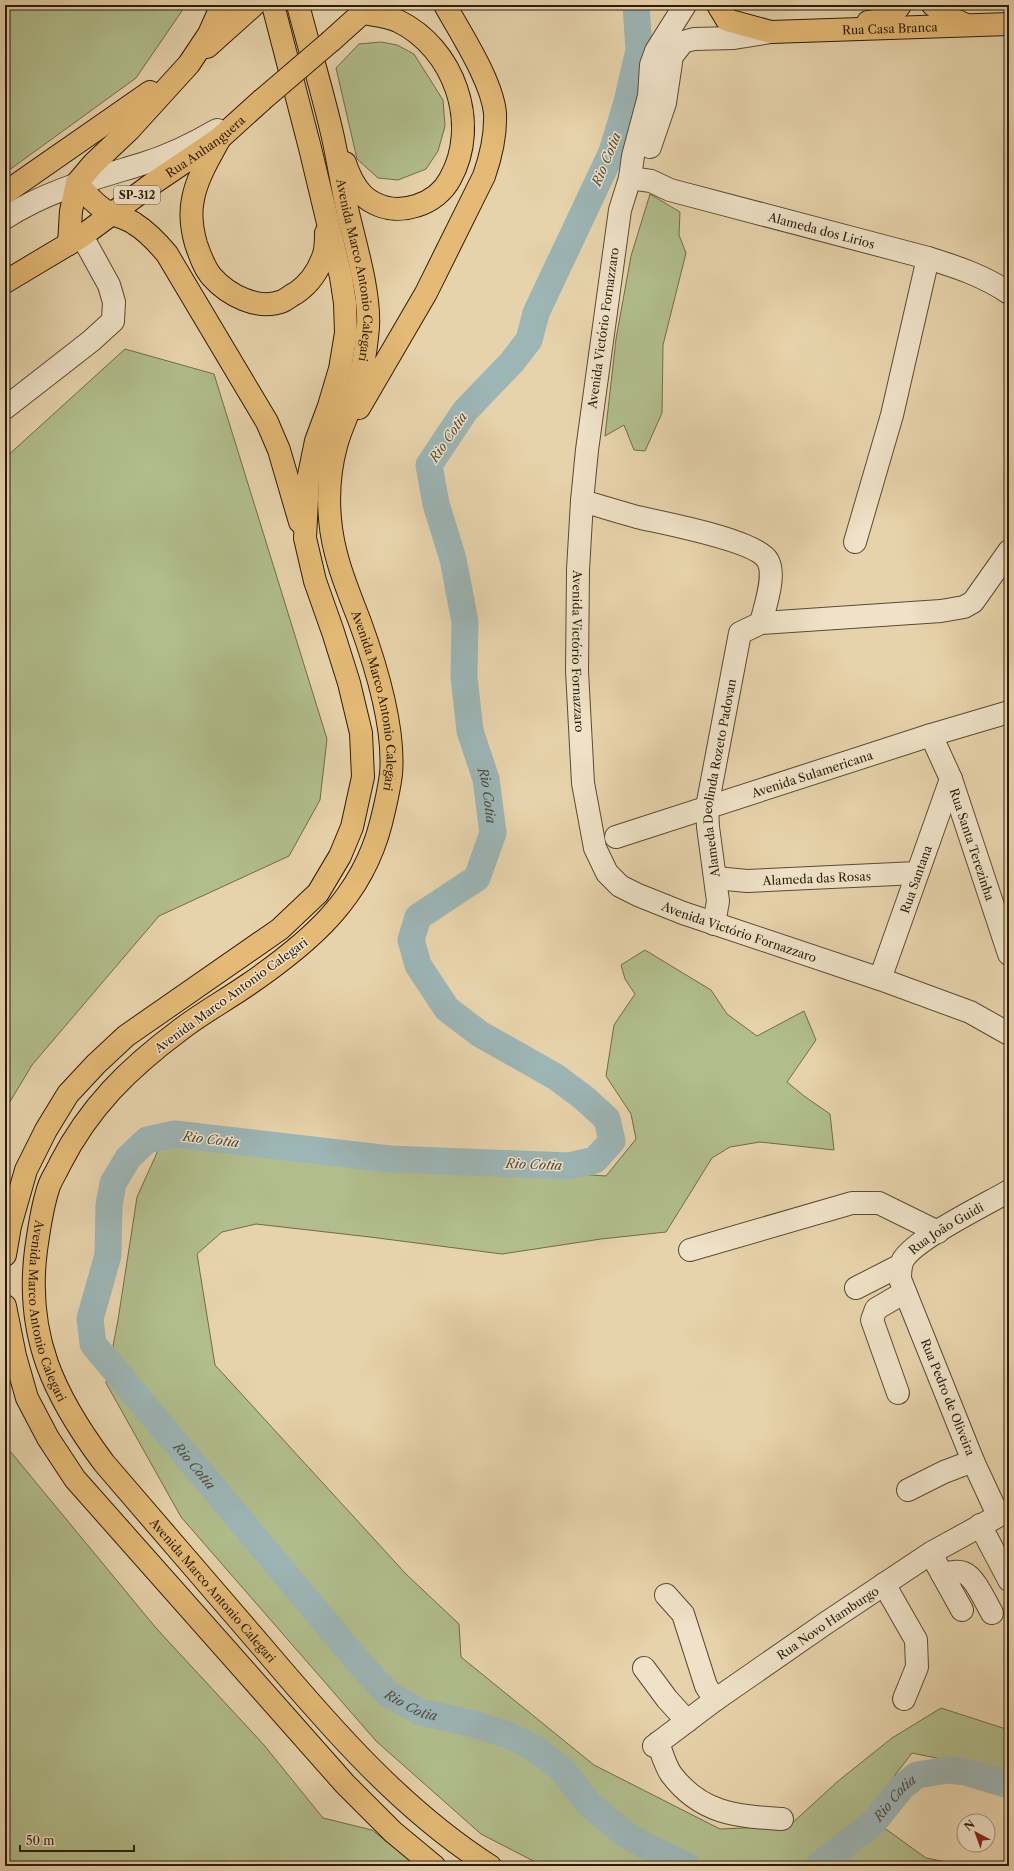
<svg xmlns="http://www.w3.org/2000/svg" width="1014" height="1871" viewBox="0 0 1014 1871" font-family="'Libre Caslon Text',serif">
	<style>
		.green { fill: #b1bd8c; stroke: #6f6c4a }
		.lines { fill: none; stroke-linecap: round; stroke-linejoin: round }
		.river { stroke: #9cb5b5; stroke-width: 27 }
		.minor-casing { stroke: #5c4a32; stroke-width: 24 }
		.major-casing { stroke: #2d1c09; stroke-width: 24 }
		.minor { stroke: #efe2c8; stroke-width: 22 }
		.major { stroke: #e4ba76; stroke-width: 22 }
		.major-bridge-casing { stroke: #2d1c09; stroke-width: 24; stroke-linecap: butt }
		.major-bridge { stroke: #e4ba76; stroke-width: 22 }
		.labels { text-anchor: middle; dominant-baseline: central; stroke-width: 3; stroke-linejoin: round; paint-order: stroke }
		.shield { fill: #efe2c8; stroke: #675742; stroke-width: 1 }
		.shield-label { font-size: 11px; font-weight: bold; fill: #2d1c09 }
		.street-label { font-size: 12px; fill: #2d1c09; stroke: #efe2c8 }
		.water-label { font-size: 13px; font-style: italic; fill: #4e4a3d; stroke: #efe2c8 }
	</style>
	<rect width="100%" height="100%" fill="#e7d3ab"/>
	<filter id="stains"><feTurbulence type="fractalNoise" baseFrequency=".005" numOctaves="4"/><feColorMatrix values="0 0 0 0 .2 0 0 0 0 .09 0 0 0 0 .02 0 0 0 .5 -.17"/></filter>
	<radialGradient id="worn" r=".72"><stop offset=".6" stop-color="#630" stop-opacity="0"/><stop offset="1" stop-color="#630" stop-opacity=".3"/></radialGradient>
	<!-- green -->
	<path class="green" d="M5,5H186L136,78L5,173Z
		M381,42L397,45L414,54L443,100L445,126L438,151L426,169L398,180L378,178L357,159L336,68L359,44Z
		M650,194L680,212L679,235L686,253L663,345L662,413L645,451L634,450L624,425L605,436L616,339L631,256Z
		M125,349L214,374L327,739L320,800L289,856L159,916L32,1065L5,1110V458Z
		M645,950L711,990L727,1014L757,1036L804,1011L816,1040L787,1082L804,1096L830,1114L834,1150L760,1142L730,1147L712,1158L666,1232L601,1239L502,1254L370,1237L256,1224L222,1232L197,1254L215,1365L406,1574L459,1624L461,1657L594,1765L720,1829L789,1826L837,1782L892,1738L941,1708L1009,1730V1773L912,1753L865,1814L926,1858L967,1866H543L481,1834L376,1741L181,1517L106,1383L118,1320L137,1197L161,1144L606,1176L636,1139L631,1114L606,1076L614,1025L635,994L625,979L621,965Z
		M5,1445L156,1628L264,1745L323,1818L372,1830L418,1866H5Z"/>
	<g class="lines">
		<!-- river -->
		<g class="river">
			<path id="s1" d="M636,5L639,50L627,102L612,152L536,313L529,340L512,362L465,411L429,465L436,504L453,559L465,622L464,677L470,731L486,779L493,833L477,878L418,917L411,940L418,965L447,1009L480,1034L556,1077L584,1098L607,1119L612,1141L595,1160L569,1166L390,1159L175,1134L147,1140L128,1158L113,1183L109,1205L108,1255L90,1319L93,1344L362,1666L388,1694L420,1712L474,1724L510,1736L536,1749L562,1770L590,1805L625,1834L646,1846L687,1866"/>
			<path id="s2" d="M818,1866L873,1823L902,1787L917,1775L948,1770L966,1772L1009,1785"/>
		</g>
		<defs>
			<g id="minor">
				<path id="s3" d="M685,5L656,51L651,65L649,96L633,156L630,178L620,210L587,450L582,501L578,570L577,671L583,783L595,848L607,873L620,886L638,895L683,913L880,979L970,1012L1009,1034"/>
				<path d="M650,147L665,103L672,56L683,42L694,39L734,38L771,32"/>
				<path id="s4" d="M630,178L651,181L670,190L928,258C957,267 984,276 1009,293"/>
				<path d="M5,218C49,190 93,179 142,164C168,156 193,144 217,130"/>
				<path d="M5,408L91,341L113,321L114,302L109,285L82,236"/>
				<path d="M582,501C600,506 619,512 637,517C662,523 757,540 768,561C776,576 765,606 761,623"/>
				<path d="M855,542L892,415L928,258"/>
				<path id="s5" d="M931,735L951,779L1009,954"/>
				<path id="s6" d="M616,837L931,735L1009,712"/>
				<path id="s7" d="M716,878L747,881L917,873"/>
				<path id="s8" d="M714,924L718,901L708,827L707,807L740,633L761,623L941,611L964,607L973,602L1009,551"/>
				<path id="s9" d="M880,979L951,779"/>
				<path d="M690,1250L852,1203H879L938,1232"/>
				<path d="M856,1288L901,1265"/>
				<path d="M898,1393L872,1320L876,1309L905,1292"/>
				<path d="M908,1490L944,1472L973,1461"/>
				<path id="s10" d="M998,1515L973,1461L900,1279C900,1272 900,1266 903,1260C915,1239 985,1205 1009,1191"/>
				<path d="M980,1525L1009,1580"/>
				<path d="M936,1563L962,1610"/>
				<path d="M942,1574C949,1573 958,1570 964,1573C975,1577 986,1603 992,1613"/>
				<path d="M884,1584L916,1640L917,1667L904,1699"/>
				<path d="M666,1595L683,1614L706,1686L715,1700"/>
				<path d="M644,1668L667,1699L687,1721"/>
				<path d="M658,1743C662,1753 665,1765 671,1774C701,1814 736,1816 782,1819"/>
				<path id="s11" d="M654,1746L715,1700L826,1623L931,1553L1009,1510"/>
			</g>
			<g id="major">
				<path d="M222,5L209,34L189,64L129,130L93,164L77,183C86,194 99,209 112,214C120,217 128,219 135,224C148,232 157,242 167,254L267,422L279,450L300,522"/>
				<path id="s12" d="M298,5C309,47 322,90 332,133C338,159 342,187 348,213C356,247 370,293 368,327C366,352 362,376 353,399C348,415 340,430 336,446C330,468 328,496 330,519C333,556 347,588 360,622C376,666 395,727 391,774C389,790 385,807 381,823C362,898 310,942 249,984C226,1000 202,1013 180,1030C129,1068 89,1107 60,1164C57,1171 52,1178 49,1186C42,1206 39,1229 36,1250C25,1336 54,1396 104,1463C157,1525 211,1587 264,1649C331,1728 402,1810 490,1866"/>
				<path id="s13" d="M718,5L727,20L771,32L1009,24"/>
				<path d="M933,5L949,17L966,25"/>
				<path d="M868,22C881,21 893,16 900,5"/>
				<path d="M331,41L371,5"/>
				<path d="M207,47L254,5"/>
				<path d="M220,138C210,157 197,177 193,199C190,213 192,230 196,244C200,255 204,268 212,277C228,295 258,311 283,301C287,299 291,295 296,293C309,284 319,270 324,254C326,248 326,240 326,233"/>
				<path d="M345,163C350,178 359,196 374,203C400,217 437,204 450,179C481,124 454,48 398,21C387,16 374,15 363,13"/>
				<path d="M5,193L150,92"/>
				<path d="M69,244L71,211L77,183"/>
				<path id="s14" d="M5,282L82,236L152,184L220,138L262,100"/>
				<path d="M359,408L426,293L484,176C491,156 496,134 495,113C492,81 461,34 445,5"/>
				<path d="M5,1255L10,1226L26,1170L46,1130L68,1094L96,1064L126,1036L280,929L318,893L340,856L352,827L363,777L361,733L349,683L333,632L315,581L305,538L308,480L316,441L329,406L340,369L346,333L345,303L341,277L310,148L273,5"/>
				<path d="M5,1306L15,1356L27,1398L48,1438L75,1479L345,1784L393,1832L434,1866"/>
			</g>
		</defs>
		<!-- minor casing -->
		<use href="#minor" class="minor-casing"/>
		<!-- major casing -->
		<use href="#major" class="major-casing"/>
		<!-- minor -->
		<use href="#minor" class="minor"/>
		<!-- major -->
		<use href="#major" class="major"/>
		<defs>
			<path id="major-bridge" d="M262,100L331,41"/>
		</defs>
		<!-- major-bridge casing -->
		<use href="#major-bridge" class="major-bridge-casing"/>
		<!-- major-bridge -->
		<use href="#major-bridge" class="major-bridge"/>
	</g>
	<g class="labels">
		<!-- shield labels -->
		<rect class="shield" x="114" y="186" width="46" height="18" rx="3"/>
		<g class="shield-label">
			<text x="137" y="195">SP-312</text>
		</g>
		<!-- street labels -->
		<g class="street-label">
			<text stroke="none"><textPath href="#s13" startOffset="182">Rua Casa Branca</textPath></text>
			<text stroke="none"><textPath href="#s14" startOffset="242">Rua Anhanguera</textPath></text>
			<text stroke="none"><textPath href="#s4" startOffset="199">Alameda dos Lirios</textPath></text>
			<text stroke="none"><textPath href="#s12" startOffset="272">Avenida Marco Antonio Calegari</textPath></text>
			<text transform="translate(603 328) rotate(-82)">Avenida Victório Fornazzaro</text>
			<text stroke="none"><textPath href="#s3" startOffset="662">Avenida Victório Fornazzaro</textPath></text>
			<text stroke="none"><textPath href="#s12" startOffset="716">Avenida Marco Antonio Calegari</textPath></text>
			<text stroke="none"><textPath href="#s6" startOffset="206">Avenida Sulamericana</textPath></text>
			<text stroke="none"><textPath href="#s8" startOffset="148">Alameda Deolinda Rozeto Padovan</textPath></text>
			<text stroke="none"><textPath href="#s5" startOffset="117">Rua Santa Terezinha</textPath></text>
			<text stroke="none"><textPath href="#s7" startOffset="101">Alameda das Rosas</textPath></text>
			<text stroke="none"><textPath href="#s9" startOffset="106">Rua Santana</textPath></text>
			<text stroke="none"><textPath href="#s3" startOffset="1034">Avenida Victório Fornazzaro</textPath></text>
			<text transform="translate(231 995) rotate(-36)">Avenida Marco Antonio Calegari</text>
			<text stroke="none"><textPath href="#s10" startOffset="329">Rua João Guidi</textPath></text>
			<text stroke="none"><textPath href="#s12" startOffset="1472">Avenida Marco Antonio Calegari</textPath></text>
			<text transform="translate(948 1397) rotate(68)">Rua Pedro de Oliveira</text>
			<text stroke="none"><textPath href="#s12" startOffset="1807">Avenida Marco Antonio Calegari</textPath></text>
			<text stroke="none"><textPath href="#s11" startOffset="213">Rua Novo Hamburgo</textPath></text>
		</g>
		<!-- water labels -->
		<g class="water-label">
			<text transform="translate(606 159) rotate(-68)">Rio Cotia</text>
			<text transform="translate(448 437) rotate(-56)">Rio Cotia</text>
			<text stroke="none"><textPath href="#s1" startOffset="855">Rio Cotia</textPath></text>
			<text transform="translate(211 1139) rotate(7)">Rio Cotia</text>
			<text transform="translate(534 1164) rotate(2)">Rio Cotia</text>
			<text stroke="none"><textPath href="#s1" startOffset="2186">Rio Cotia</textPath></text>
			<text stroke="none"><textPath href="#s1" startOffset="2511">Rio Cotia</textPath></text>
			<text stroke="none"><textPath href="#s2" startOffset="103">Rio Cotia</textPath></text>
		</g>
	</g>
	<!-- margin -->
	<rect width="1014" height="1871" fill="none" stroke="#e7d3ab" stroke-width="20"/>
	<rect x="6" y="6" width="1002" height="1859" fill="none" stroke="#2d1c09" stroke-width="2"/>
	<rect x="10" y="10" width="994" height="1851" fill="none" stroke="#2d1c09"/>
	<!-- north arrow -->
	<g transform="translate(976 1833) rotate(319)"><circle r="19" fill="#efe2c8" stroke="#a1937c"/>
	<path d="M0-3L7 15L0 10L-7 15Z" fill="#8f2418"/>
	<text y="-6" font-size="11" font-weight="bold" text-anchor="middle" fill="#2d1c09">N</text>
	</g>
	<!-- scale -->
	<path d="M20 1845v6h114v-6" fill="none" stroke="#2d1c09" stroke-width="2"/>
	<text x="26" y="1845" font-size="12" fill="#2d1c09" stroke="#efe2c8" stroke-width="3" paint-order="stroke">50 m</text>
	<rect width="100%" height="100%" filter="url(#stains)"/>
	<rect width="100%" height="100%" fill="url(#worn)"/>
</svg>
